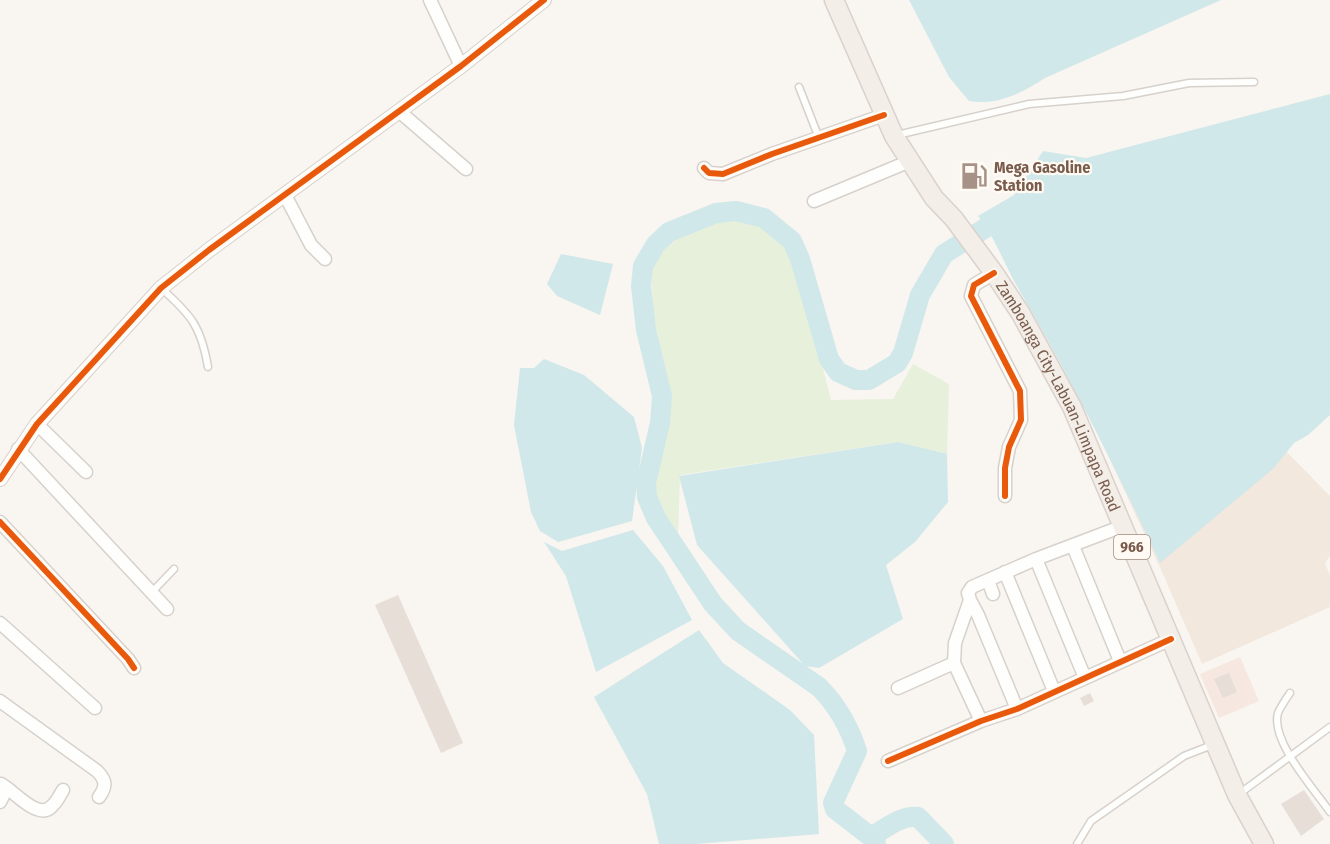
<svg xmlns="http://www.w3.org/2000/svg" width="1330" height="844" viewBox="0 0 1330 844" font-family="'Fira Sans Condensed',sans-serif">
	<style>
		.residential { fill: #f2e8de }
		.commercial { fill: #f6e8e1 }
		.green { fill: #e7f0db }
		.water { fill: #d0e8ea }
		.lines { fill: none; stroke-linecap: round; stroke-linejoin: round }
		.river { stroke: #d0e8ea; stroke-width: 20 }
		.building { fill: #e6ded7 }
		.service-casing { stroke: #d7d1cb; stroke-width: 9 }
		.minor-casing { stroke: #d7d1cb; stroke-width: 15 }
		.tertiary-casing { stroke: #d7d1cb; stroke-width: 16 }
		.primary-casing { stroke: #dad1cc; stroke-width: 21 }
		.service { stroke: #fefefd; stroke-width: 6 }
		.minor { stroke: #fefefd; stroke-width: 12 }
		.tertiary { stroke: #fefefd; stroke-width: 14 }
		.primary { stroke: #f3eee8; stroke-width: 18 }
		.cycleway-casing { stroke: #fffaf3; stroke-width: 10 }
		.cycleway { stroke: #e8590c; stroke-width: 6 }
		.labels { text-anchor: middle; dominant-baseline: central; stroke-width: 4.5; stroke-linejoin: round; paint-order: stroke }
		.shield { fill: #fffaf3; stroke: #a28b7f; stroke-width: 1.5 }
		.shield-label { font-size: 15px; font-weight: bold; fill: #7a5c4d }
		.poi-label { font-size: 16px; font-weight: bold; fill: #7a5c4d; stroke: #fffaf3; text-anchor: start }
		.street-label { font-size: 16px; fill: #7a5c4d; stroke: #fffaf3 }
	</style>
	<rect width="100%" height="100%" fill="#f9f5f0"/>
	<!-- residential -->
	<path class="residential" d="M1074,382L1274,439L1330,496V556L1325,563L1330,576V607L1202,664L1163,574Z"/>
	<!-- commercial -->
	<path class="commercial" d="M1240,657L1259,701L1219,718L1200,674Z"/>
	<!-- green -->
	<path class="green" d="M740,216L780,237L800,278L831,400L893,399L913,364L949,384L947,454L897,442L680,475L678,541L657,511L654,485L668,400L653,313L651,262L685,231Z"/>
	<!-- water -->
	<path class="water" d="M909,0H1221L1045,78C1022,93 997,106 969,101L949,77Z
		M1330,94V415L1308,435L1294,443L1273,469L1160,563C1116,469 1070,377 1018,288C1004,264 995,237 978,216L1014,195L1043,151L1086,158Z
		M561,254L613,264L600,315L557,296L547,284Z
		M544,359L584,375L634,417L642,448L632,521L558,542L540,531L531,512L514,425L520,368H534Z
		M898,442L947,454L948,502L915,542L886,565L903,619L819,668L805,666L697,545L679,476Z
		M633,530L663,566L692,620L596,672L566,576L544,542L562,551Z
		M699,630L723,663L790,710L814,735L819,834L696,844H659L647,794L594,697Z"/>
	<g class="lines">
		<!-- river -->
		<path class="river" d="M871,837C886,828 901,815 918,817L944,844
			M876,844L871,837L835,809L833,803L857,751C849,726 838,706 819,687L738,631L713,604L656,518L647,497L646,483L660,423L662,396L646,330L641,286L643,266L656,244L669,232L716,213L736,211L764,218L792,241L800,259L829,359L838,372L856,380H869L897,363L903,353L920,295L944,254L987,227"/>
	</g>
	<!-- building -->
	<path class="building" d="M398,595L463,743L441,753L375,605Z
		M1229,673L1237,692L1223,698L1214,679Z
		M1090,693L1094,701L1084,706L1080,698Z
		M1304,790L1324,819L1301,836L1281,804Z"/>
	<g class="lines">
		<defs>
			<path id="service" d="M799,87L819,138
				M897,135L1029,104L1123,96L1189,83L1254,82
				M161,288C191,315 201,326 208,367
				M152,592L174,569
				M1290,693C1286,699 1281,706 1278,713C1270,741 1315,790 1330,812
				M1239,794L1330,727
				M1077,844L1091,821L1184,756L1212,745"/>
			<path id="minor" d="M430,0L461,66
				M400,112L466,169
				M704,168L709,173L723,174L772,154L884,115
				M285,195L311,245L325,259
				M814,201L910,161
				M994,273L974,285L971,296L1020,391L1021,420L1009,447L1005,468V496
				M37,424L86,472
				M18,449L167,609
				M0,522L128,659L134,668
				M1073,546L1120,661
				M1036,559L1085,678
				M1005,572L1054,691
				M988,580L993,594
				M970,600L978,615L1017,709
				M0,623L95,708
				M954,663L981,721
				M898,688L954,663L955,643L970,600L968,593L972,587L1036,559L1123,526
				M0,701L97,771C106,780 107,786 99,797
				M888,761L981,721L1017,709L1171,639
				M7,788C18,796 40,820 52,806C57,802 60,795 63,790
				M0,802L7,788L1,784"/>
			<path id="tertiary" d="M0,479L37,424L161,288L209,250L461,66L544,0"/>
			<g id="primary">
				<path id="s1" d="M834,0L894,136L934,198L954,219L994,273L1021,314L1072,407L1237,795L1264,844"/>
			</g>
		</defs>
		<!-- service casing -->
		<use href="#service" class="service-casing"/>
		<!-- minor casing -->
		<use href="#minor" class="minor-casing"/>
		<!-- tertiary casing -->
		<use href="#tertiary" class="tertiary-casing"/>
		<!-- primary casing -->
		<use href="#primary" class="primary-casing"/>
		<!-- service -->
		<use href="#service" class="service"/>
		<!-- minor -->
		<use href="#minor" class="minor"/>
		<!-- tertiary -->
		<use href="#tertiary" class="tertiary"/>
		<!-- primary -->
		<use href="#primary" class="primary"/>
		<defs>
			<path id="cycleway" d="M704,168L709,173L723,174L772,154L884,115
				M994,273L974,285L971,296L1020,391L1021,420L1009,447L1005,468V496
				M0,479L37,424L161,288L209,250L461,66L544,0
				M0,522L128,659L134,668
				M888,761L981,721L1017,709L1171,639"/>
		</defs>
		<!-- cycleway casing -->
		<use href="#cycleway" class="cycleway-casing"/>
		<!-- cycleway -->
		<use href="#cycleway" class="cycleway"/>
	</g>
	<!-- icons -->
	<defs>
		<symbol id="fuel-bare" viewBox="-9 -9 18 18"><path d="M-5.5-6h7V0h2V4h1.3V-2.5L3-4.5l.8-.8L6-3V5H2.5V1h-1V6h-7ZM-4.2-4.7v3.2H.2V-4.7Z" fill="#a69286" stroke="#fffaf3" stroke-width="2.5" paint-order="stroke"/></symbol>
	</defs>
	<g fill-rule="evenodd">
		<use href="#fuel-bare" x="955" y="157" width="38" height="38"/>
	</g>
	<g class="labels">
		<!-- shield labels -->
		<rect class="shield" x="1114" y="535" width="36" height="24" rx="4.5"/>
		<g class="shield-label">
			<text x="1132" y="547">966</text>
		</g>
		<!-- poi labels -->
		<g class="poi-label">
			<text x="994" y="167">Mega Gasoline<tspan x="994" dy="18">Station</tspan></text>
		</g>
		<!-- street labels -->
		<g class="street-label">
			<text stroke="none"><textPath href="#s1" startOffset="458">Zamboanga City-Labuan-Limpapa Road</textPath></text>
		</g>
	</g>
</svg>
